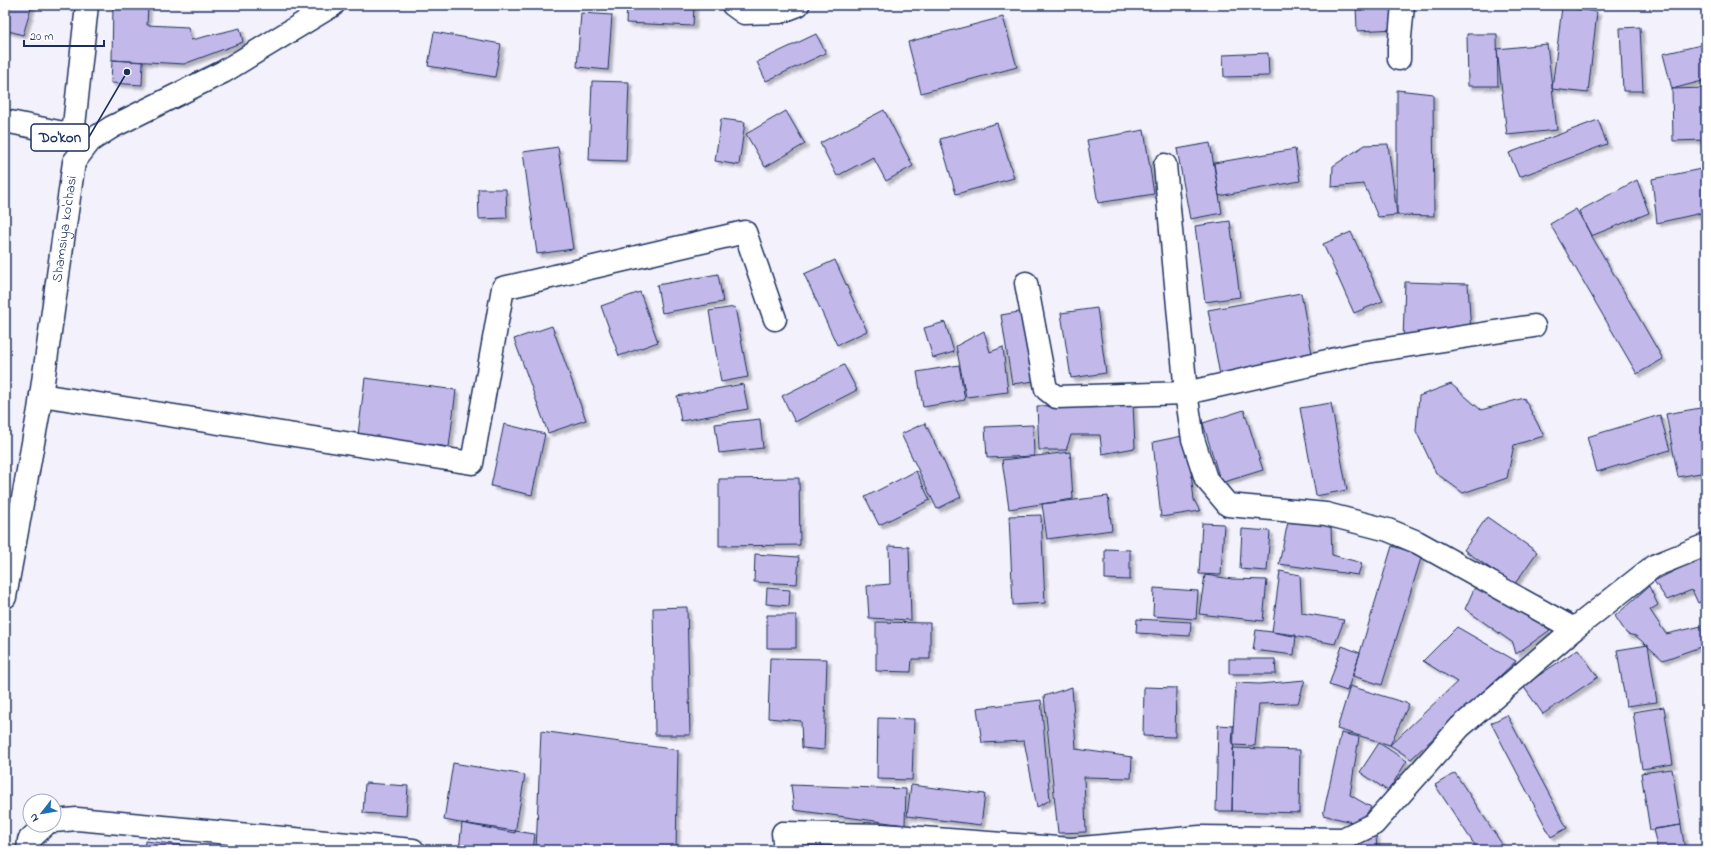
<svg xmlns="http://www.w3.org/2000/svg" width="1711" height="855" viewBox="0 0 1711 855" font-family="'Indie Flower',sans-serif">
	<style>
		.building { fill: #c3b8ea; stroke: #1b2f5e; filter: url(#shadow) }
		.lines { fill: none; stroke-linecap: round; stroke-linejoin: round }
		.minor-casing { stroke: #1b2f5e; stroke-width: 25 }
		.minor { stroke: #fff; stroke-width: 22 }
		.labels { text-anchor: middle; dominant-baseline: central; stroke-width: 3.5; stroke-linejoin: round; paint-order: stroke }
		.street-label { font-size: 14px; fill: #1b2f5e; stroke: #fff }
		.leader { fill: none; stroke: #1b2f5e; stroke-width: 1.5 }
		.callout-dot { fill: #1b2f5e; stroke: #fff; stroke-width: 1.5 }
		.callout { fill: #fff; stroke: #1b2f5e; stroke-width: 1.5 }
		.callout-label { font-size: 15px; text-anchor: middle; font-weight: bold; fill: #1b2f5e }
	</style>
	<defs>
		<filter id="shadow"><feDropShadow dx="3.5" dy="3.5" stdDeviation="1" flood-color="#0004"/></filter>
	</defs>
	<rect width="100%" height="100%" fill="#f3f1fb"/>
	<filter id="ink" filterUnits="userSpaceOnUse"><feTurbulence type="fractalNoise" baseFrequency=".025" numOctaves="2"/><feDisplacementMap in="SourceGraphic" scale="8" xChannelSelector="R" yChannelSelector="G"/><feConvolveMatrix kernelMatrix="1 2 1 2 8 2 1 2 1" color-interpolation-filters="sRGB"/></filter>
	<g filter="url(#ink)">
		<!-- building -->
		<path class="building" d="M5,5H32L23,35L5,30Z
			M113,5H148L147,25L188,27L191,40L240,28L243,42L184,64L112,60Z
			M627,5H694L693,26L626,23Z
			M1356,5H1395L1396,29L1357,31Z
			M1562,7L1597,12L1588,93L1552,89Z
			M581,13L612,15L608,70L577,67Z
			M1003,17L1017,67L921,93L908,42Z
			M1640,27L1643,91H1623L1620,28Z
			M434,32L501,44L495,77L428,66Z
			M816,34L826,53L766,81L757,62Z
			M1467,34H1497L1498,86H1468Z
			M1547,44L1557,130L1507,135L1497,49Z
			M1705,44L1706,80L1672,89L1663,54Z
			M1268,53L1269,76L1224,77L1223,55Z
			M112,60L143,62L142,85L111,83Z
			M592,81L629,82L626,161L589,160Z
			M1706,88V140L1673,141L1672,89Z
			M1397,90L1433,94L1434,216L1397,215Z
			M884,110L913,166L886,181L873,157L837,176L820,143Z
			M786,111L805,144L765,167L746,134Z
			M721,119L745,122L739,165L715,161Z
			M1598,120L1607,144L1519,177L1509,153Z
			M997,123L1014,178L956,194L940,139Z
			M1144,130L1154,194L1098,203L1087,140Z
			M1210,143L1222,213L1190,219L1177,149Z
			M1388,144L1397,215L1378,217L1364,184L1332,187L1333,166L1365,145Z
			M558,147L573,249L537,254L523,152Z
			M1295,149L1300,181L1219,196L1214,163Z
			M1706,168V212L1657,223L1652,179Z
			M1637,180L1649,213L1591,236L1579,211Z
			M478,189H506L507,218L479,219Z
			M1576,209L1663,359L1637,374L1550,224Z
			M1230,221L1240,297L1205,302L1195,226Z
			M1351,232L1383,301L1354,313L1323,244Z
			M835,260L867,331L837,345L804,274Z
			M718,274L723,302L662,313L657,285Z
			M1405,282L1468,284L1471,332L1403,340Z
			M640,292L658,342L619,356L601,306Z
			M1301,293L1313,359L1220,375L1208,310Z
			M735,307L748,377L721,382L709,311Z
			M1097,308L1106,373L1071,378L1061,313Z
			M1031,310L1043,380L1012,384L1001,315Z
			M945,322L954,352L933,358L924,328Z
			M552,326L586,420L548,433L514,339Z
			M984,331L990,352L1003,347L1008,392L966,397L956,346Z
			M844,365L857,390L795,422L782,396Z
			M959,365L965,400L923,407L917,372Z
			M365,378L456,390L449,447L358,435Z
			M743,384L748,409L681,421L677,396Z
			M1451,384L1481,410L1524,398L1544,436L1514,445L1507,478L1463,493L1436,473L1416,431L1419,396Z
			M1133,403L1135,448L1102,454L1100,435H1071L1066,450H1039L1037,406Z
			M1331,403L1347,490L1316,496L1300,408Z
			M1706,407V472L1678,477L1666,414Z
			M1244,410L1263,470L1221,483L1203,423Z
			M1660,415L1670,450L1597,472L1587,437Z
			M760,419L763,448L719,453L715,424Z
			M925,423L961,497L937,509L901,434Z
			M504,424L545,434L532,495L491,486Z
			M1033,425L1034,456L987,458L985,427Z
			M1187,435L1194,500L1200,511L1161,517L1153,442Z
			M1070,452L1073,499L1009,509L1002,460Z
			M916,471L930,500L879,525L865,497Z
			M799,478L800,545L719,546V479Z
			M1108,496L1112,530L1047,539L1042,504Z
			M1041,515L1045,603L1013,605L1009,516Z
			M1289,517L1331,527L1332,555L1362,563L1358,575L1279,564Z
			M1487,517L1537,552L1514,585L1464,550Z
			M1202,523L1224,524L1221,575L1199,574Z
			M1242,529L1270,531L1267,571L1240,569Z
			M889,546L909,547L911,620L869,618L867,586L890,584Z
			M1392,546L1422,555L1382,685L1353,676Z
			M1105,549L1130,550V580L1105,579Z
			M755,554L799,557L797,584L754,582Z
			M1706,555V599L1698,603L1692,590L1667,600L1654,581Z
			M1280,571L1300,575L1302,613L1344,620L1335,644L1272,632Z
			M1205,575L1232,579L1267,580L1263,621L1199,614Z
			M1478,580L1550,630L1516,654L1513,643L1465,609Z
			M1649,586L1658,605L1650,610L1666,634L1706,625V645L1663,660L1636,636L1627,634L1615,616Z
			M767,588L790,590L789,606L766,604Z
			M1154,588L1198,591L1196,619L1153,616Z
			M687,607L690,735H655L653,608Z
			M767,615H796V648H767Z
			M1137,619L1191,622L1190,636L1136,633Z
			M876,622L930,623V659H912L911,672L876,671Z
			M1457,627L1516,661L1411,759L1390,745L1457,682L1423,661Z
			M1256,630L1296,635L1294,655L1253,650Z
			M1648,645L1657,702L1626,706L1617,650Z
			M1342,646L1360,653L1347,691L1329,685Z
			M1578,649L1598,677L1543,714L1523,686Z
			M770,658L827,659L824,750L802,748L801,721L768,718Z
			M1229,659H1275L1276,674H1229Z
			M1305,680L1298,703L1259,704L1255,746L1232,745L1236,683L1259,684Z
			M1350,686L1409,704L1390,745L1337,729Z
			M1072,687L1076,749L1132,757L1131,778L1084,777L1086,832L1058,833L1044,696Z
			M1144,687L1176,688L1175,737L1143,736Z
			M1041,700L1050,800L1037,807L1024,741L982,743L977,708Z
			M1664,707L1673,764L1642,769L1633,712Z
			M1507,715L1567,828L1551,837L1491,723Z
			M878,718L914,719L912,780L877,779Z
			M1218,725L1234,726L1232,811H1216Z
			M541,731L678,750L676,850H536Z
			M1341,733L1359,737L1350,795L1371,807L1360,824L1323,815Z
			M1379,743L1407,761L1388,791L1360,772Z
			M1233,748L1300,750L1299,813L1232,811Z
			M453,763L525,775L515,833L444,820Z
			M1672,769L1681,825L1650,830L1641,773Z
			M1455,773L1502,844L1494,850H1478L1435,785Z
			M365,783L408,786L406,816L363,813Z
			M791,785L906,789L905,825L794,810Z
			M911,785L985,794L981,825L907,816Z
			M462,823L535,834L533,850H459Z
			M1681,825L1685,850H1658L1653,829Z
			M1376,835L1377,850H1332L1331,841Z
			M1273,837L1276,850H1225Z
			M145,841L229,850H144Z
			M1559,845L1560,850H1542Z
			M1645,846L1646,850H1626Z"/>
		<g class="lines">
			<defs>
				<g id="minor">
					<path d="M87,5L73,135L90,141"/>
					<path d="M733,5L744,13L780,12L798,5"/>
					<path d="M1399,59V48L1403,5"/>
					<path d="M5,121L73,135"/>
					<path d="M1165,165L1186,393L1193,439L1206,479L1228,505L1326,514L1388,530L1417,542L1574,629"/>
					<path d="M1026,283L1046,389L1056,397L1186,393L1367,352L1534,326"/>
					<path d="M41,395L472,463L503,288L745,232L775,319"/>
					<path id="s1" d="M5,597L39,410L74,162L90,141L112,127L223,72L333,5"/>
					<path d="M54,821L77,819L413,850"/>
					<path d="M28,850L29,840L45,825"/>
					<path d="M785,850L783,833L882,835L1071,849L1200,837L1343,839L1374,824L1460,727L1574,629L1654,566L1706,545"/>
				</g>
			</defs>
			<!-- minor casing -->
			<use href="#minor" class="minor-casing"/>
			<!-- minor -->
			<use href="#minor" class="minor"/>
		</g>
	</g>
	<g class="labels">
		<!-- street labels -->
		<g class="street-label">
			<text stroke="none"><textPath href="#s1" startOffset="373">Shamsiya ko'chasi</textPath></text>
		</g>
	</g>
	<!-- callouts -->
	<path class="leader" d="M127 72L89 137"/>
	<circle class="callout-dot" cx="127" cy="72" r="4"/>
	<rect class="callout" x="31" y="124" width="58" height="27" rx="4"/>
	<g class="callout-label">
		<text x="60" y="142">Do'kon</text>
	</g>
	<!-- margin -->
	<rect width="1711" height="855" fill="none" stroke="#fff" stroke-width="20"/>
	<rect x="10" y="10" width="1691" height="835" fill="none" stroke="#1b2f5e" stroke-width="1.5" filter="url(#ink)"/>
	<!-- north arrow -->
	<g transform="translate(42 813) rotate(239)"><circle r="19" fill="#ffffff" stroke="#a4acbf"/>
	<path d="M0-3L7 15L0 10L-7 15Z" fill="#1f6fb2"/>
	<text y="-6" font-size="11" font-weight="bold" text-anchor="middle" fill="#1b2f5e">N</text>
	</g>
	<!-- scale -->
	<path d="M24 40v6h80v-6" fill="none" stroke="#1b2f5e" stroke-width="2"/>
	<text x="30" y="40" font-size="12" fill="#1b2f5e" stroke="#ffffff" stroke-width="3" paint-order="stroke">20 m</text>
</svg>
